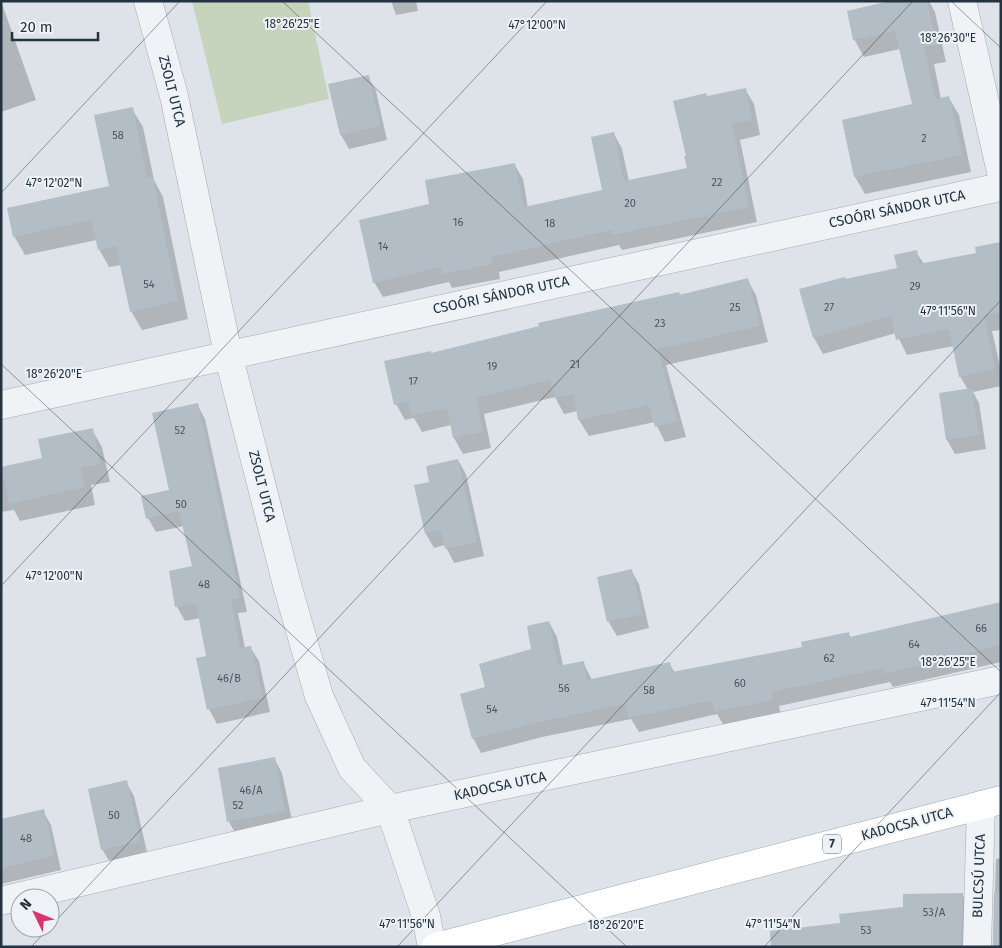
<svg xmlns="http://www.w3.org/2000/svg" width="1002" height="948" viewBox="0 0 1002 948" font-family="'Fira Sans',sans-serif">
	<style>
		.green { fill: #c6d3bd }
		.shadow { fill: #0003 }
		.building { fill: #b3bdc6 }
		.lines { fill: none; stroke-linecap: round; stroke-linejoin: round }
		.minor-casing { stroke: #a2abb2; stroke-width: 29 }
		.primary-casing { stroke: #9baab5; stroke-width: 29 }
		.minor { stroke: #f0f3f6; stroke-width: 28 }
		.primary { stroke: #fff; stroke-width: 28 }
		.ticks { fill: none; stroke: #253340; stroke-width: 1; stroke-opacity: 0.45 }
		.labels { text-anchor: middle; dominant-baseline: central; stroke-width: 4; stroke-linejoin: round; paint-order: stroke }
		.number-label { font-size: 11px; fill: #485662 }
		.shield { fill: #ecf2f6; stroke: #616c77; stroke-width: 1 }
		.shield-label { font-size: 12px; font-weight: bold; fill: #253340 }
		.street-label { font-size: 14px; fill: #253340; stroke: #ecf2f6 }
		.ticks-label { font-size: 12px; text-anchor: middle; fill: #253340; stroke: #ecf2f6; stroke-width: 4; stroke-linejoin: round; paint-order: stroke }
	</style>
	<rect width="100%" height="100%" fill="#dde3e8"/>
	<!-- green -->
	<path class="green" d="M192,1H308L329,99L222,124Z"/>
	<!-- shadow -->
	<path class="shadow" d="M1,1L36,100L1,112Z
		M391,1H416L418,11L396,15Z
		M886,1H929L935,12L946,62L934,64L941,99L949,98L959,115L971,172L865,194L855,177L844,121L913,105L900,49L864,57L854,39L886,3Z
		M368,77L376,91L387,140L349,149L341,135Z
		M745,89L754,104L760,135L740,140L757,222L622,250L619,245L499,272L500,279L452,288L449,282L383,297L374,282L431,205L514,164L523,179L528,208L604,191L614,134L622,149L629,181L688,169L707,98Z
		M132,109L143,127L154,180L163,197L188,319L142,330L131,311L121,265L109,267L99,249L97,240L25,255L14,236L110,187Z
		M1001,243V330L992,331L1001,370V386L973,392L979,403L986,449L955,454L947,440L940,394L968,390L960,376L954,346L907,355L896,333L823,354L814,338L845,280L898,269L916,252L924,264L977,254Z
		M747,279L756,295L768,342L666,365L686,437L665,442L655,422L589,436L579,420L578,411L564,414L555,397L484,414L491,448L463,454L454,438L451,425L422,432L414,418L405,420L396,404L431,354Z
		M197,404L205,419L247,612L238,613L245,648L250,647L259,661L270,712L217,724L209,709L207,657L200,618L185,621L177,607L170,572L193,567L184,526L156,532L148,518L170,491Z
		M92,430L102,447L110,482L91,485L95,505L20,521L14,510L1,512V468L43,459Z
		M458,460L466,474L484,556L454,563L445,545L434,548L426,534L415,486L430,483Z
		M631,570L639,584L649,628L617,636L608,621Z
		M1001,603V662L893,687L890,682L779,706L781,715L724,726L717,714L639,732L631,719L542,737L481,753L473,738L487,688L533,650L549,622L557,637L563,666L583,662L592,680L669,663L675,673L804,648L848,633L851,638Z
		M274,758L282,773L293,825L237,836L229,822Z
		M126,782L134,796L148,856L111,864L102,849Z
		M43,811L51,825L61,870L1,884V820Z
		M1001,858V947H993L996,859Z
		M962,894L970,909L969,947H774L841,924Z"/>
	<!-- building -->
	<path class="building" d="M890,1H927L937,45L924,47L935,99L949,96L962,155L854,177L842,120L912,104L895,31L853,40L847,11Z
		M369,75L380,126L340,135L328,84Z
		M746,88L752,120L732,124L749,207L612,235L611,230L491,257L492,264L442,274L441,267L373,283L359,220L429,204L425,180L515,163L524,207L602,190L591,137L614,132L624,181L687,168L684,156H686L673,101L706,93L707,96Z
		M133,107L147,178L153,177L178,301L130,312L116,246L98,250L91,220L13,237L7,208L109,186L94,115Z
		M1001,242V312L984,315L995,369L959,377L949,329L896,340L891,316L813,338L799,289L845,277V279L897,268L894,255L917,250L919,264L976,253L975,247Z
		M748,278L760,326L658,349L677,421L655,427L649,405L578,420L573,394L554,398L550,380L476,398L483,432L453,438L447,408L412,416L408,402L394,405L384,361L431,351V353L539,326L538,323L679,292L680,295Z
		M972,388L979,435L946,440L939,393Z
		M198,403L240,598L231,599L240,648L251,646L263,698L207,710L196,658L206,656L196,603L175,607L169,571L192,566L179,511L146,519L141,496L169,490L152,413Z
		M93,428L100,464L81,468L85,487L9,504L1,467L42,458L38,439Z
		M458,459L477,542L445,549L441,530L425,534L414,485L429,482L426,466Z
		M632,569L642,614L607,622L597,577Z
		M1001,602V645L884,674L883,668L772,692L773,700L714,712L712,700L629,718L626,704L534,723L472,739L460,694L485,687L479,664L531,649L527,626L549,621L558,666L584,661L587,680L670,662L672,672L802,647L801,642L849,632L850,637Z
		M275,757L285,811L227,822L218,768Z
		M127,780L140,841L101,850L88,789Z
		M44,809L54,856L1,868V819Z
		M994,892H1001V947H993Z
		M963,893L961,947H771L770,931L840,923L839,914L903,907V894Z"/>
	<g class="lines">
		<defs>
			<path id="minor" d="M148,1L174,96L228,354L287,585L319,696L352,768L390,809L426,916L432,947
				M962,1L1001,172
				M1,405L1001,187
				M1,901L390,809L1001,680
				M977,947L981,805"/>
			<path id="primary" d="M436,947L1001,800"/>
		</defs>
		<!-- minor casing -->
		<use href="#minor" class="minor-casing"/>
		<!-- primary casing -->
		<use href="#primary" class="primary-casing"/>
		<!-- minor -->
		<use href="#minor" class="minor"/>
		<!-- primary -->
		<use href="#primary" class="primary"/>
	</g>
	<!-- ticks -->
	<path class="ticks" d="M282,1L1001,672M951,1L1001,48M1,193L180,1M1,364L627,947M1,586L547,1M50,927L913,1M31,947L49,928M397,947L1001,300M764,947L1001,692"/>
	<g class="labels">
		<!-- number labels -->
		<g class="number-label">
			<text x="118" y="135">58</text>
			<text x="924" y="138">2</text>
			<text x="717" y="182">22</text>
			<text x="630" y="203">20</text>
			<text x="458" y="222">16</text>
			<text x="550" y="223">18</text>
			<text x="383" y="246">14</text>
			<text x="149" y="284">54</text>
			<text x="915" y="286">29</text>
			<text x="735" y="307">25</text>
			<text x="829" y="307">27</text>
			<text x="660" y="323">23</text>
			<text x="575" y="364">21</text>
			<text x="492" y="366">19</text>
			<text x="413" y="381">17</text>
			<text x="180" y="430">52</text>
			<text x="181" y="504">50</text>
			<text x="204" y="584">48</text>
			<text x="981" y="628">66</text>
			<text x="914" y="644">64</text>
			<text x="829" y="658">62</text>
			<text x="229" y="678">46/B</text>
			<text x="740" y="683">60</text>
			<text x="564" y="688">56</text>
			<text x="649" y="690">58</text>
			<text x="492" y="709">54</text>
			<text x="251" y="790">46/A</text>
			<text x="238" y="805">52</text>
			<text x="114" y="815">50</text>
			<text x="26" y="838">48</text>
			<text x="934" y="912">53/A</text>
			<text x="866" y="930">53</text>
		</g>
		<!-- shield labels -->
		<rect class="shield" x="823" y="834.5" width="18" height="19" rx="4"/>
		<g class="shield-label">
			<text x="832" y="844">7</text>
		</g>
		<!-- street labels -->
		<g class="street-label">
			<text transform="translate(172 91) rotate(76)">ZSOLT UTCA</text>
			<text transform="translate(897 209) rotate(-12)">CSOÓRI SÁNDOR UTCA</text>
			<text transform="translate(501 295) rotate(-12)">CSOÓRI SÁNDOR UTCA</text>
			<text transform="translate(262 486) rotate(76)">ZSOLT UTCA</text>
			<text transform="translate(500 786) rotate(-12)">KADOCSA UTCA</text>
			<text transform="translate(907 824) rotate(-15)">KADOCSA UTCA</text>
			<text transform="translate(979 876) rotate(-88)">BULCSÚ UTCA</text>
		</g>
	</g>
	<g class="ticks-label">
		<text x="292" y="28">18°26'25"E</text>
		<text x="537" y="29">47°12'00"N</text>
		<text x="948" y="42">18°26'30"E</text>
		<text x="54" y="187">47°12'02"N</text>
		<text x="948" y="315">47°11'56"N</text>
		<text x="54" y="378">18°26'20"E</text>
		<text x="54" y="580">47°12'00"N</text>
		<text x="948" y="666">18°26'25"E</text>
		<text x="948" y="707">47°11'54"N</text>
		<text x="407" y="928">47°11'56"N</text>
		<text x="773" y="928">47°11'54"N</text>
		<text x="616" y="929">18°26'20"E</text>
	</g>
	<!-- border -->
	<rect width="1002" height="948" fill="none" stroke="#253340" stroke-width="5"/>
	<!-- north arrow -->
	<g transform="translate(35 913) rotate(313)"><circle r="24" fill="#ecf2f6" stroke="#9ca6ad"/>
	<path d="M0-4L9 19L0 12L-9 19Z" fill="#db346a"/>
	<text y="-8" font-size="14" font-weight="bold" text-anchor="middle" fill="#253340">N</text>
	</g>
	<!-- scale -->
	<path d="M12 32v8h86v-8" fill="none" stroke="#253340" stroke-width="2.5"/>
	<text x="20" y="32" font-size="15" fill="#253340" stroke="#ecf2f6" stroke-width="4" paint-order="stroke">20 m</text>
</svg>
